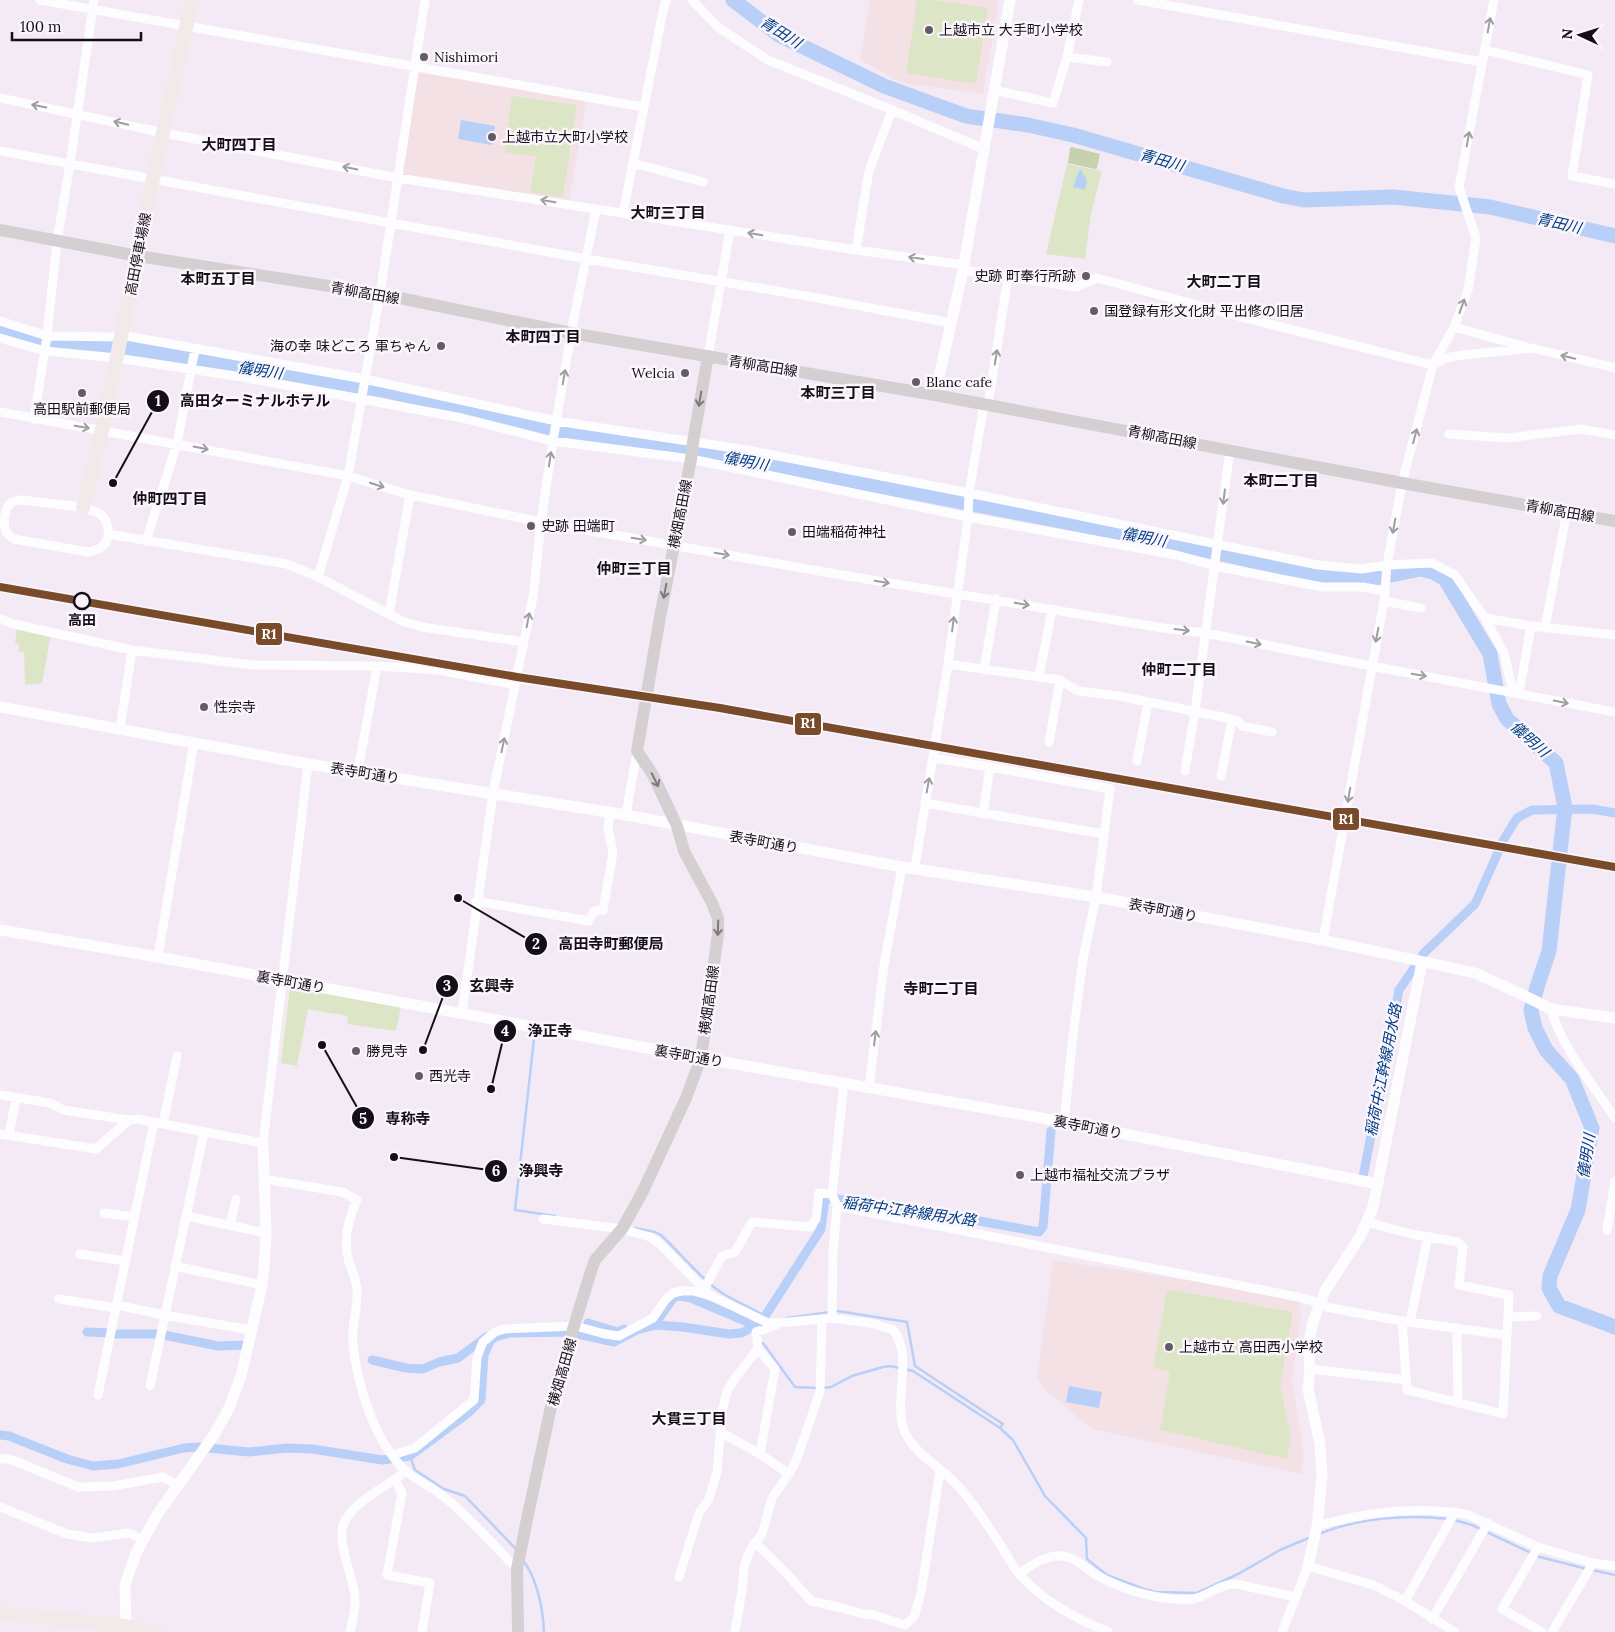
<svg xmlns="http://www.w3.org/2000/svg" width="1615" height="1632" viewBox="0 0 1615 1632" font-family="Lora,'Noto Sans JP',serif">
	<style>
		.education { fill: #f4e1e6 }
		.green { fill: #dce6c7 }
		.forest { fill: #c6d1ad }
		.water { fill: #b8cff7 }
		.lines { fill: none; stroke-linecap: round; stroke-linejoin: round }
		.stream { stroke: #b8cff7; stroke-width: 2.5 }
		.canal { stroke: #b8cff7; stroke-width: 9 }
		.river { stroke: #b8cff7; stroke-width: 15 }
		.minor { stroke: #fdfcfe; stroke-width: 9 }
		.tertiary { stroke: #fdfcfe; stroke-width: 11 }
		.secondary { stroke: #d4cfd1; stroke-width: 12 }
		.primary { stroke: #f1eae8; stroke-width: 14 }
		.rail-1-casing { stroke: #faf6fc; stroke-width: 11 }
		.rail-1 { stroke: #7a4b2a; stroke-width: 8 }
		.oneway { stroke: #a09da2 }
		.oneway2 { stroke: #7e787e }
		.poi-dot { fill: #635b66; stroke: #faf6fc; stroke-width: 2 }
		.stop-dot { fill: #faf6fc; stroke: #150e18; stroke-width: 2.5 }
		.labels { text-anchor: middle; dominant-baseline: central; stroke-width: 5; stroke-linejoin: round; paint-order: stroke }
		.poi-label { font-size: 14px; fill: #150e18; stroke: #faf6fc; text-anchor: start }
		.street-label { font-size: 14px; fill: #150e18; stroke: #faf6fc }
		.stop-label { font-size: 14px; font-weight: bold; fill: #150e18; stroke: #faf6fc }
		.water-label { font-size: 15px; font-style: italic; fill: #003c84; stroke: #faf6fc }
		.neighbourhood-label { font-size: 15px; font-weight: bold; fill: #150e18; stroke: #faf6fc }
		.leader { fill: none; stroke: #150e18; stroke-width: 2 }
		.callout-dot { fill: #150e18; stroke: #faf6fc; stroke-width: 2 }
		.mark-label { font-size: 15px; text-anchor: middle; font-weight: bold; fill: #fff }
		.callout-label { font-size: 15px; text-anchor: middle; font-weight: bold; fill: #150e18; stroke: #faf6fc; stroke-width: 5; stroke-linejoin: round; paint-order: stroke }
		.line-badge { stroke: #faf6fc; stroke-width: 2 }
		.badge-label { font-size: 14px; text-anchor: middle; font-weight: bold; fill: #fff }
	</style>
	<rect width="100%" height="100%" fill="#f3eaf6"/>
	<!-- education -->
	<path class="education" d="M870,0H999L983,94L901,83L860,60Z
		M413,72L587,99L569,201L399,175Z
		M1053,1260L1298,1297L1301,1317L1292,1380L1304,1455L1301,1474L1092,1429L1048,1392L1037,1378Z"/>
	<!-- green -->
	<path class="green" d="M917,0H934L988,8L976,84L906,73Z
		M512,96L577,105L563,197L530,192L536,157L504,152Z
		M1067,164L1102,171L1091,214L1085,259L1046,254Z
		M17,628L51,634L42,683L25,685L24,652L18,651L19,644L15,643Z
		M290,988L401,1006L396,1031L347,1024L348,1016L308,1009L297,1066L281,1063Z
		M1167,1289L1293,1312L1280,1385L1291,1437L1287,1459L1160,1430L1170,1371L1153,1368Z"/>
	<!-- forest -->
	<path class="forest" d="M1072,147L1100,154L1097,168L1095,169L1068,163L1070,148Z"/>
	<!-- water -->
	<path class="water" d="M461,120L495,126L492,145L458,139Z
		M1082,170L1083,175L1086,176L1085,180L1087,181L1085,190L1073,187L1079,171Z
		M1069,1386L1102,1392L1099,1408L1066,1402Z"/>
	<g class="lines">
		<!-- stream -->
		<path class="stream" d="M534,1039L515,1210L555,1216
			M635,1228L655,1232L661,1235C679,1252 695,1272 715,1288C730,1300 749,1306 766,1317
			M787,1318L838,1311L907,1322L915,1366L1003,1424L1000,1428L1013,1440L1045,1496L1086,1538L1087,1559L1107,1575L1144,1589L1156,1592L1197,1593L1238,1574L1280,1550L1311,1537
			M750,1323L754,1330
			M763,1343L795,1387L818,1388
			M823,1388L831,1387L852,1376L883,1367L890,1366L913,1371L1000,1428
			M410,1456L415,1470L444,1489L465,1496L516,1549
			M1454,1520L1472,1525L1531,1553
			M1319,1534C1358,1518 1406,1514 1449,1519
			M1536,1556L1587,1569
			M523,1560C537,1579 543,1608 544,1632
			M1592,1570L1615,1575"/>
		<!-- canal -->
		<path class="canal" d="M1423,954L1475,904L1504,839L1517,818L1532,810L1592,809L1615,813
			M1363,1177L1399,990L1414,968
			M660,1317L674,1297L680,1296L691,1298L750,1323
			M588,1323L618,1332L624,1329
			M87,1332L109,1333
			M113,1334H158
			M164,1335L218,1346L245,1345
			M372,1360L406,1368L423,1369L439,1362L458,1358L486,1337
			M0,1435L9,1436L67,1459L93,1466L118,1464L184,1448L198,1447L249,1452L287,1448L312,1449L383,1460L410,1456L467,1414L481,1400L484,1355L490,1341L495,1337L510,1333L568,1332L614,1342L637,1330L656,1325L683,1327L729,1334L741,1333L760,1324L821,1229L825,1199H837L931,1212L1039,1232L1043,1227L1051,1131"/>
		<!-- river -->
		<path class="river" d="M733,0L779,35L884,86L966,116L1028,125L1073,135L1283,196L1304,200L1393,197L1490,207L1615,236
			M0,332L37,343L114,346L383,390L550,430L724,456L1174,543L1314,575L1366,580L1421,569L1433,572L1445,579L1490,654L1499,704L1507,719L1556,763L1565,807L1549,951L1537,987L1531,1010L1535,1028L1546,1050L1572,1079L1592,1128L1578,1210L1550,1276L1549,1288L1559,1306L1615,1327"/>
		<!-- minor -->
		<path class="minor" d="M40,0L643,107
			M692,0L719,28L768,60L892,110L984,149
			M1138,0L1482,62
			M1485,50L1588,75L1572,176L1615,184
			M1067,57L1107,62
			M994,90L1053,103L1067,57L1079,0
			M0,98L164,133L398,178L856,250L964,265
			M0,151L587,259L812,297L951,323
			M633,163L703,182
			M623,213L664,6L667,0
			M856,250L869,171L892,110
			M963,270L1076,287L1097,278L1245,318L1433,365L1445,358L1463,355L1532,348L1615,368
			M0,321L47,336L121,337
			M1454,327L1526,347
			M121,335L364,379L556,421L747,450L969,493L1318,565L1362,569L1387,565L1432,563L1455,575L1485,618L1504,653L1513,692
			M0,338L45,351L117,358L242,377L361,399L462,418L553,441L691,459L968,517L1176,555L1215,566L1322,587H1363L1384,591
			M708,356L730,230
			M988,405L1008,277
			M0,412L348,476L410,495L541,522L836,574L1163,628L1206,633L1371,666L1615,712
			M34,419L47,336L57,241L70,164L94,0
			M1449,434L1508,438L1581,429L1615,435
			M23,500C41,503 87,505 100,514C107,519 109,528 108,536C107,546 98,550 88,552L14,539C11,537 9,536 7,533C2,526 4,508 11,503C15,500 19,500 23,500Z
			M108,534L287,564L318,577L402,621L422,627L524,642
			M146,541L177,444L195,349
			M318,577L348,476L380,294L425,0
			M1384,601L1421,608
			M389,614L410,495
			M1485,618L1531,626L1615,635
			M0,619L13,624L132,650L253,665L377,666L439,670L515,685
			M1545,628L1567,511
			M948,664L1060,680L1078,691L1119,696L1232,719L1238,721L1242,726L1272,732
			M984,670L996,599
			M1039,677L1052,609
			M1519,694L1531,626
			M120,729L132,650
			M1049,742L1060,680
			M933,758L990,767
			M1137,761L1148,702
			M358,771L377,666
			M1185,771L1195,711L1230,450
			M1221,776L1232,719
			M925,803L1104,834
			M983,814L990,767L1110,789L1096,897L1083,959L1073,1036L1064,1122
			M626,815L637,751
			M915,867L948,664L968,517L969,493L984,404
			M476,901L589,921L594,911L603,910L613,853L608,828L610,813
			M1323,940L1384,601L1387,565L1402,483L1433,365L1454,327L1468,290L1476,238L1459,187L1494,0
			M158,957L194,742
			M1551,1009C1562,1048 1593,1085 1615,1118
			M462,1013L493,793L533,597L541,522L553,441L571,333L596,209
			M869,1087L884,965L902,867
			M0,1095L50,1103L63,1110L129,1120L137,1119L263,1143L308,764
			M163,1124L177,1056
			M0,1134L96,1149L129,1120
			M9,1135L16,1098
			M264,1179L342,1192L357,1200C348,1219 343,1241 349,1262C353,1273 358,1284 357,1295C357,1312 351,1327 353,1344C357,1385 375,1443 406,1471C418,1482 432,1487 444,1497C471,1518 493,1545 517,1569
			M837,1206L1298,1297L1320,1303L1326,1307L1402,1321L1507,1335L1509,1295L1459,1285L1463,1247L1458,1242L1411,1234L1367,1222
			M104,1213L134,1217
			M186,1216L266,1233
			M543,1219L622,1229L650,1237L661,1245L710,1295
			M230,1226L236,1199
			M1607,1230L1615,1181
			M80,1254L125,1261
			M175,1266L262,1285
			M704,1289L722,1256L735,1252L752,1222L810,1227L816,1219L819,1193L832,1194
			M59,1299L116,1308
			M117,1305L164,1315L251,1330
			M1508,1317L1537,1316
			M832,1318L833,1252L837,1206L832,1194L844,1083
			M1402,1321L1407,1390L1503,1414L1507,1335
			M1410,1322L1428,1236
			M1457,1328L1458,1403
			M758,1349L756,1332L776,1325
			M1310,1369L1406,1380
			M150,1386L204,1132
			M98,1395L154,1122
			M720,1432L760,1454L789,1474
			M392,1455L415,1448L474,1400L477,1358L480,1349L483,1342L495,1332L504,1329L575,1326L605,1334L619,1336L653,1318L666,1299L673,1293L682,1291H693L712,1296L768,1323H779L832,1318L875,1324L893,1330C914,1354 893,1399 904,1430C915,1456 941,1466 959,1487C976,1506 989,1528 1003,1549C1008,1557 1013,1567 1020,1575C1044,1602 1075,1618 1108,1632
			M0,1459H8L15,1461L78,1487L113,1486L163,1477L178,1485
			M395,1480L402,1493L387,1575L430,1583L422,1632
			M0,1507L67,1534L92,1538L129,1533L143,1540
			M1317,1526C1365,1512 1416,1506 1466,1514L1538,1547L1593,1563L1615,1566
			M755,1542L787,1574L811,1601L838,1607L863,1614L874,1615L905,1625L914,1617L921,1593L940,1471
			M1538,1547L1502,1609L1542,1632
			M1019,1574C1035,1562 1055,1549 1075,1560C1084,1565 1091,1573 1100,1577C1123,1589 1148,1597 1174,1599C1182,1600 1192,1600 1200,1597C1213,1592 1222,1584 1236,1584L1296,1597
			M679,1577L699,1513L709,1499L717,1472L722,1412L727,1391L736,1377L758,1349L775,1369L760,1454
			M1405,1601L1455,1512
			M1432,1619L1488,1523
			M350,1632C352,1621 356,1609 355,1598C354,1576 333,1537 346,1519C361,1497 386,1487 406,1471
			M735,1632L742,1590L744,1568L748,1555L752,1547L762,1534L772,1498L789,1474L796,1461L820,1392L822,1320
			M1282,1632L1308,1566L1373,1585L1405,1601L1455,1632
			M1552,1632L1593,1563"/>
		<!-- tertiary -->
		<path class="tertiary" d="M935,395L963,270L1010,0
			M0,707L308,764L626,815L902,867L1096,897L1323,940L1475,973L1521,994L1551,1009L1615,1018
			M0,930L158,957L701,1058L1064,1122L1378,1184
			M1308,1566L1317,1526L1322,1476L1320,1444L1308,1389L1310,1369L1308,1347L1313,1322L1325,1291L1361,1235L1373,1207L1422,962
			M126,1626L125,1585L136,1553L157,1515L214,1435L229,1408L241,1376L262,1285L264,1268L266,1233L263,1143"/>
		<!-- secondary -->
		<path class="secondary" d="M0,230L138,256L380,294L571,333L935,395L1402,483L1615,521
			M518,1632L517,1569L526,1524L555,1388L591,1271L595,1260L622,1229L643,1191L686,1098L701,1058L718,934V918L712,903L684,851L677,826L653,775L637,751L660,617L691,459L693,442L708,356"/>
		<!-- primary -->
		<path class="primary" d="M83,508L102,430L153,179L192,0
			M0,1613L126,1626L156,1632"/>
		<defs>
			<path id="rail-1" d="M0,587L517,677L720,708L1615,867"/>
		</defs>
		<!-- rail-1 casing -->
		<use href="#rail-1" class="rail-1-casing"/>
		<!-- rail-1 -->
		<use href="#rail-1" class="rail-1"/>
	</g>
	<!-- one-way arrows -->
	<defs><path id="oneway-shaft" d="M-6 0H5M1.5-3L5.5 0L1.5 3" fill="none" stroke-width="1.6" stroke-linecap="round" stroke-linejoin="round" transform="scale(1.25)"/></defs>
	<g class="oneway">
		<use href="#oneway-shaft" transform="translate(1489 25) rotate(-80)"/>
		<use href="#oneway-shaft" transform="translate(39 106) rotate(-168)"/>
		<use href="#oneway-shaft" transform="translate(121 123) rotate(-167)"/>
		<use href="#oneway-shaft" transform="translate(1468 139) rotate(-80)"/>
		<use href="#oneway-shaft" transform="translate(350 168) rotate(-169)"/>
		<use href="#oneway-shaft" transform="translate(548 201) rotate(-171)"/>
		<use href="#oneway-shaft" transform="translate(755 234) rotate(-171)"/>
		<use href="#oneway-shaft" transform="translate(916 258) rotate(-172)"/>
		<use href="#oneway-shaft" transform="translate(1462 306) rotate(-70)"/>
		<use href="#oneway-shaft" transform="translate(996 357) rotate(-81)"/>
		<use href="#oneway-shaft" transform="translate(1568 357) rotate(-167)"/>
		<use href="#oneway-shaft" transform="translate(564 377) rotate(-80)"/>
		<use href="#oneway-shaft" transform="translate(82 427) rotate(10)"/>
		<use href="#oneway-shaft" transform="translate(1415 436) rotate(-75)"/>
		<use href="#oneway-shaft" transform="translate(201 448) rotate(11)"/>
		<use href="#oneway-shaft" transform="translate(550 459) rotate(-82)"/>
		<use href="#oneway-shaft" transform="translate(377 485) rotate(18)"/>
		<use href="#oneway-shaft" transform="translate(1224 497) rotate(97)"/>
		<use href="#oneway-shaft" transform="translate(1394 526) rotate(100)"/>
		<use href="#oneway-shaft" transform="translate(639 539) rotate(10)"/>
		<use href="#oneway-shaft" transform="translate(722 554) rotate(10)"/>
		<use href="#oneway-shaft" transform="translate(882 582) rotate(9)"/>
		<use href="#oneway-shaft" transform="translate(1022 604) rotate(9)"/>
		<use href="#oneway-shaft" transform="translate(528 620) rotate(-79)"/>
		<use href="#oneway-shaft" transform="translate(953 624) rotate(-83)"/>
		<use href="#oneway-shaft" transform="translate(1182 630) rotate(7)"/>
		<use href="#oneway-shaft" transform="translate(1377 635) rotate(101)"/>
		<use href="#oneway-shaft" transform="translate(1254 643) rotate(11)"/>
		<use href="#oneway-shaft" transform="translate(1419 675) rotate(10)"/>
		<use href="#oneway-shaft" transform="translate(1561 702) rotate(11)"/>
		<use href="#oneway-shaft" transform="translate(503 745) rotate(-78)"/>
		<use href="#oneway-shaft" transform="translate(928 785) rotate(-80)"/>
		<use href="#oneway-shaft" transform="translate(1349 795) rotate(100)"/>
		<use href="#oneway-shaft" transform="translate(875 1038) rotate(-83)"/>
	</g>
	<g class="oneway2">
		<use href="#oneway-shaft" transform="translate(700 399) rotate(100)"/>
		<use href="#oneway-shaft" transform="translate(665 591) rotate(101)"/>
		<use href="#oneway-shaft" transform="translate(655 780) rotate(64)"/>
		<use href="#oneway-shaft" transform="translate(718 928) rotate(92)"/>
	</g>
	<!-- markers -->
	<g class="poi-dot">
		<circle cx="929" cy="30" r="5"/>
		<circle cx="424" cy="57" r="5"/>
		<circle cx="492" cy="137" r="5"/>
		<circle cx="1086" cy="276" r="5"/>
		<circle cx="1094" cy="311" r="5"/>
		<circle cx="441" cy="346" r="5"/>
		<circle cx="685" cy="373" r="5"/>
		<circle cx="916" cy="382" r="5"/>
		<circle cx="82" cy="393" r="5"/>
		<circle cx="531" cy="526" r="5"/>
		<circle cx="792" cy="532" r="5"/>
		<circle cx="204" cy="707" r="5"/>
		<circle cx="356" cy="1051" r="5"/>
		<circle cx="419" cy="1076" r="5"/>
		<circle cx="1020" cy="1175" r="5"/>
		<circle cx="1169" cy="1347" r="5"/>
	</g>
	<circle class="stop-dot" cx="82" cy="601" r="8"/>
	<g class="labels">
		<!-- poi labels -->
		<g class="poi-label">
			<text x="939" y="30">上越市立 大手町小学校</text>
			<text x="434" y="57">Nishimori</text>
			<text x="502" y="137">上越市立大町小学校</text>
			<text x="1076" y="276" text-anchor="end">史跡 町奉行所跡</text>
			<text x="1104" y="311">国登録有形文化財 平出修の旧居</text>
			<text x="431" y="346" text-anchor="end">海の幸 味どころ 軍ちゃん</text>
			<text x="675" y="373" text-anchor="end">Welcia</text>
			<text x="926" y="382">Blanc cafe</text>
			<text x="82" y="409" text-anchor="middle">高田駅前郵便局</text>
			<text x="541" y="526">史跡 田端町</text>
			<text x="802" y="532">田端稲荷神社</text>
			<text x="214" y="707">性宗寺</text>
			<text x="366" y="1051">勝見寺</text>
			<text x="429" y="1076">西光寺</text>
			<text x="1030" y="1175">上越市福祉交流プラザ</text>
			<text x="1179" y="1347">上越市立 高田西小学校</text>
		</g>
		<!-- street labels -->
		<g class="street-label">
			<text transform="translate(138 254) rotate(-79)">高田停車場線</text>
			<text transform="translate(365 293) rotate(10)">青柳高田線</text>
			<text transform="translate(763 366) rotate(9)">青柳高田線</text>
			<text transform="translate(1162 437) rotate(11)">青柳高田線</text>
			<text transform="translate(1560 511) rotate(10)">青柳高田線</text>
			<text transform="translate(680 514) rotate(-79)">横畑高田線</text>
			<text transform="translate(365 773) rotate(9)">表寺町通り</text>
			<text transform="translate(764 842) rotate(10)">表寺町通り</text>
			<text transform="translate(1163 910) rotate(11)">表寺町通り</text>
			<text transform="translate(291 982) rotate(10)">裏寺町通り</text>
			<text transform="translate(709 1000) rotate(-82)">横畑高田線</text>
			<text transform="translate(689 1056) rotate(10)">裏寺町通り</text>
			<text transform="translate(1088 1127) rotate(11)">裏寺町通り</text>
			<text transform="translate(562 1372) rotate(-74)">横畑高田線</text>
		</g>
		<!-- stop labels -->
		<g class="stop-label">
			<text x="82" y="620">高田</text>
		</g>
		<!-- water labels -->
		<g class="water-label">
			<text transform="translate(781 32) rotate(32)">青田川</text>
			<text transform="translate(1162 160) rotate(16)">青田川</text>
			<text transform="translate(1559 223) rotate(13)">青田川</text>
			<text transform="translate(260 370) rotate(9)">儀明川</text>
			<text transform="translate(746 461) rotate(11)">儀明川</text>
			<text transform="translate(1144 537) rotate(11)">儀明川</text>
			<text transform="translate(1530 739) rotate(42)">儀明川</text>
			<text transform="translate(1383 1070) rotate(-79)">稲荷中江幹線用水路</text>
			<text transform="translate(1586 1156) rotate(-81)">儀明川</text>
			<text transform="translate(909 1211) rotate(8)">稲荷中江幹線用水路</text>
		</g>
		<!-- neighbourhood labels -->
		<g class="neighbourhood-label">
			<text x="239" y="144">大町四丁目</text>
			<text x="668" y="212">大町三丁目</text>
			<text x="218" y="278">本町五丁目</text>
			<text x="1224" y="281">大町二丁目</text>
			<text x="543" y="336">本町四丁目</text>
			<text x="838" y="392">本町三丁目</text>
			<text x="1281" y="480">本町二丁目</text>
			<text x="170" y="498">仲町四丁目</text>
			<text x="634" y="568">仲町三丁目</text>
			<text x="1179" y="669">仲町二丁目</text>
			<text x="941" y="988">寺町二丁目</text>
			<text x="689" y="1418">大貫三丁目</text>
		</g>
	</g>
	<!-- callouts -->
	<path class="leader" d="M113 483L158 401M458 898L536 944M423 1050L447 986M491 1089L505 1031M322 1045L363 1118M394 1157L496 1171"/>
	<g class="callout-dot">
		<circle cx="113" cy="483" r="5"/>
		<circle cx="458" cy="898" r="5"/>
		<circle cx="423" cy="1050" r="5"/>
		<circle cx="491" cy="1089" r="5"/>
		<circle cx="322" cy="1045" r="5"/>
		<circle cx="394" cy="1157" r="5"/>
		<circle cx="158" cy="401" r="12"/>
		<circle cx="536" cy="944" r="12"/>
		<circle cx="447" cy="986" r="12"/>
		<circle cx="505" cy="1031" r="12"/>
		<circle cx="363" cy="1118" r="12"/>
		<circle cx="496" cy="1171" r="12"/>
	</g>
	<g class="mark-label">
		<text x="158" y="406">1</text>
		<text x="536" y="949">2</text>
		<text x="447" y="991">3</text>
		<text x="505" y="1036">4</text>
		<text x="363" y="1124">5</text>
		<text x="496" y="1176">6</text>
	</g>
	<g class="callout-label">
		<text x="255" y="406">高田ターミナルホテル</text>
		<text x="611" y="949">高田寺町郵便局</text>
		<text x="492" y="991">玄興寺</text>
		<text x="550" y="1036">浄正寺</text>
		<text x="408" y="1124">専称寺</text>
		<text x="541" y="1176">浄興寺</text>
	</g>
	<g class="line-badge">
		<rect x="255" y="622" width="28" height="24" rx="5" fill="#7a4b2a"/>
		<rect x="794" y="712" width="28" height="24" rx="5" fill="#7a4b2a"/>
		<rect x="1332" y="807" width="28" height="24" rx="5" fill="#7a4b2a"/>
	</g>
	<g class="badge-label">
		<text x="269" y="639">R1</text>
		<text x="808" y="728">R1</text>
		<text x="1346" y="824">R1</text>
	</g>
	<!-- north arrow -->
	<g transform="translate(1580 35) rotate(274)" stroke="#faf6fc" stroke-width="4" paint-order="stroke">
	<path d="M0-4L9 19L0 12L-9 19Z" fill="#150e18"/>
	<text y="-8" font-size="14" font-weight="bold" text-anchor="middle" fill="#150e18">N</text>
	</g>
	<!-- scale -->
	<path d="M12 32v8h129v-8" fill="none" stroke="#150e18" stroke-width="2.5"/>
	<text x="20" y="32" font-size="15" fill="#150e18" stroke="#faf6fc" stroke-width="4" paint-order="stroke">100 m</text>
</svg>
